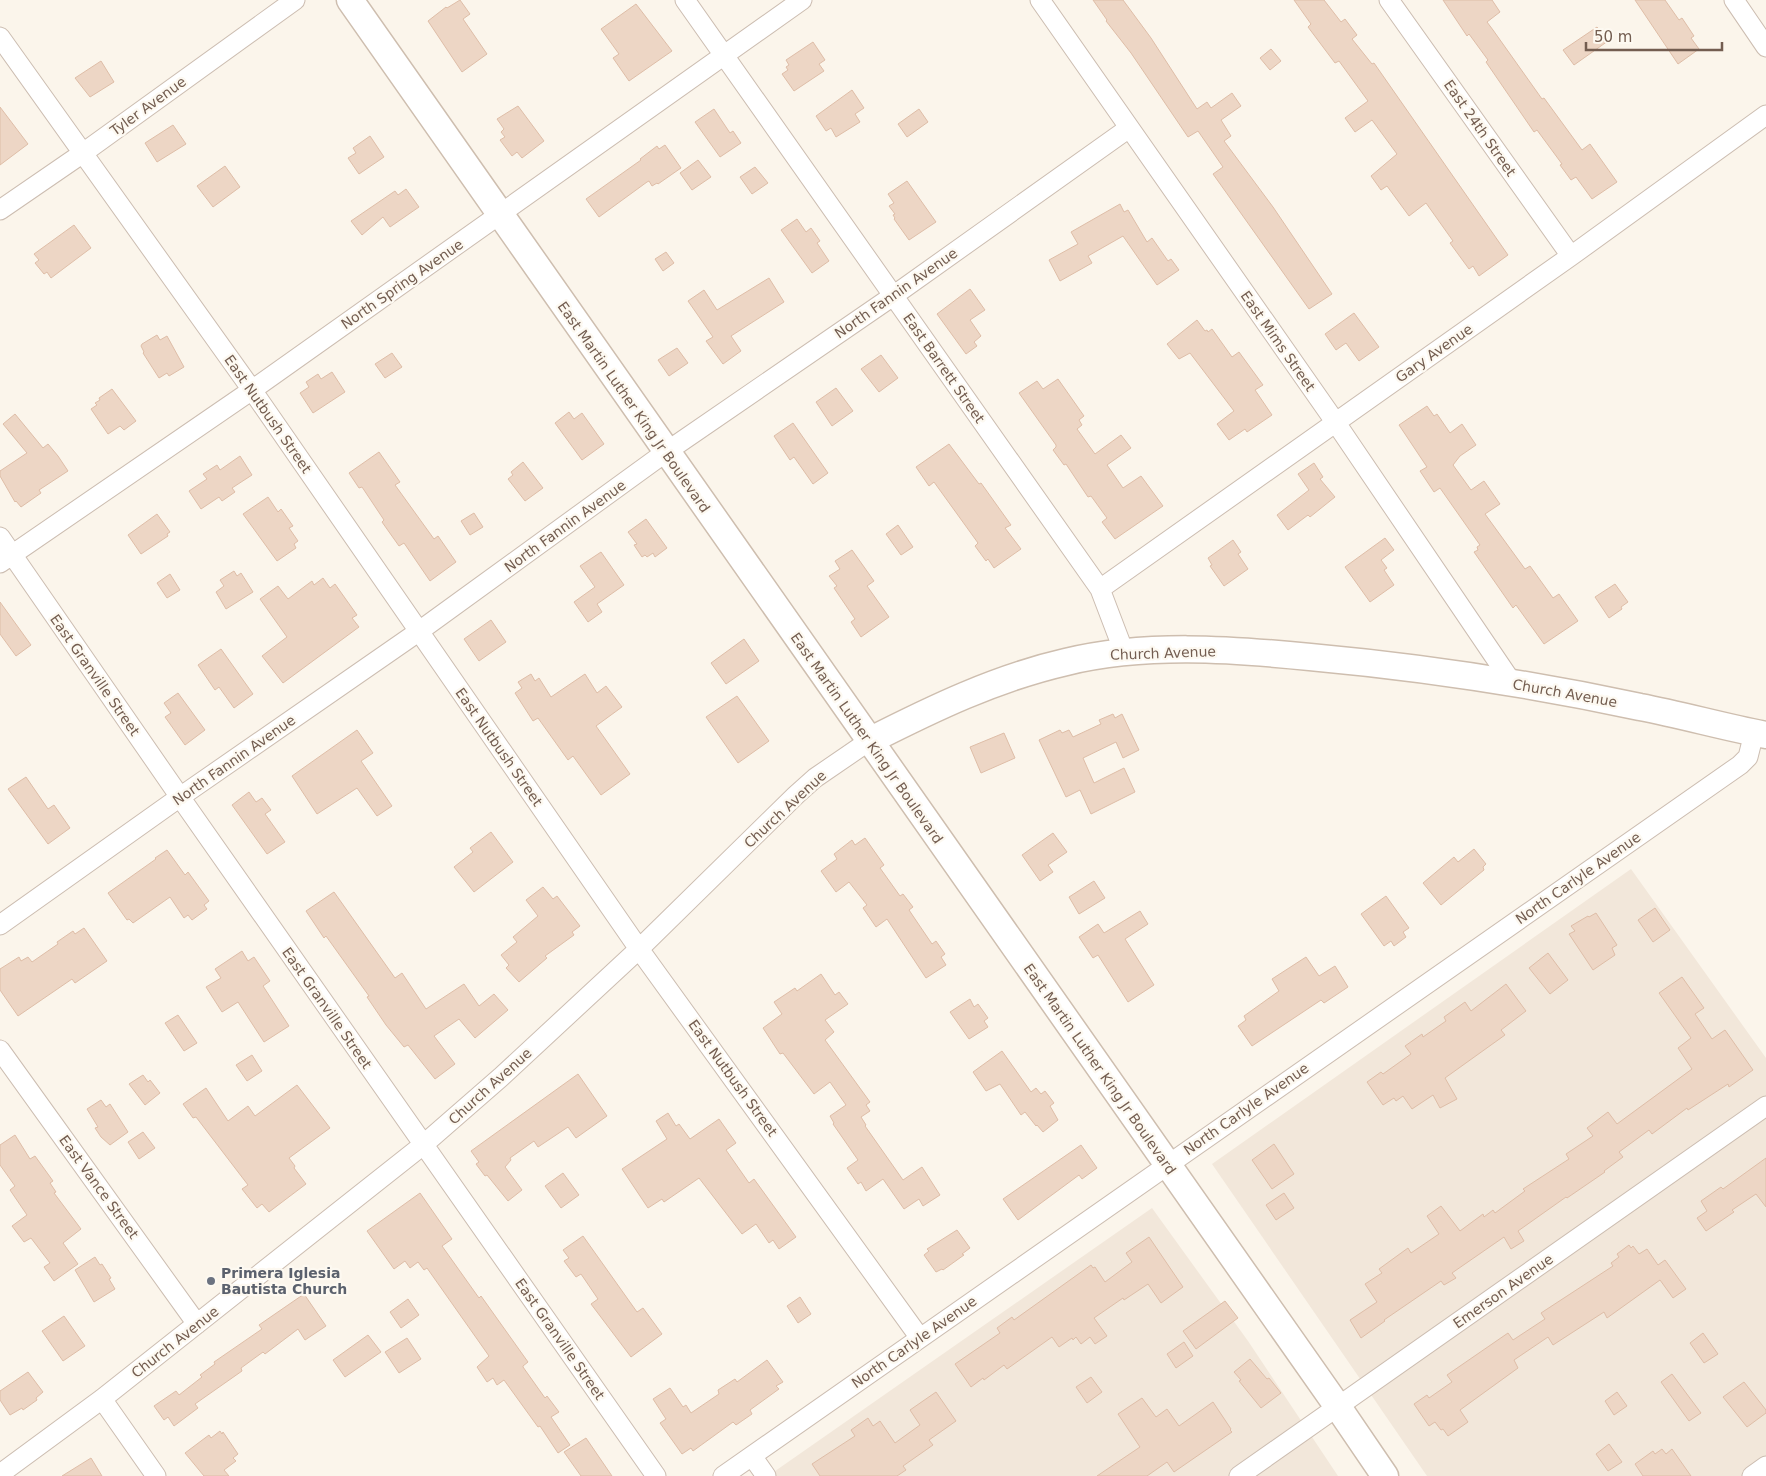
<svg xmlns="http://www.w3.org/2000/svg" width="1766" height="1476" viewBox="0 0 1766 1476" font-family="'DejaVu Sans',sans-serif">
	<style>
		.residential { fill: #f2e7da }
		.building { fill: #edd6c5; stroke: #debda7 }
		.lines { fill: none; stroke-linecap: round; stroke-linejoin: round }
		.minor-casing { stroke: #ccbdb1; stroke-width: 21 }
		.secondary-casing { stroke: #cebeaf; stroke-width: 29 }
		.minor { stroke: #fff; stroke-width: 19 }
		.secondary { stroke: #fff; stroke-width: 26 }
		.worship-dot { fill: #6b7280; stroke: #fdf9f1; stroke-width: 2 }
		.labels { text-anchor: middle; dominant-baseline: central; stroke-width: 4.5; stroke-linejoin: round; paint-order: stroke }
		.street-label { font-size: 14px; fill: #735d50; stroke: #fdf9f1 }
		.worship-label { font-size: 14px; font-weight: bold; fill: #5b616d; stroke: #fdf9f1; text-anchor: start }
	</style>
	<rect width="100%" height="100%" fill="#fbf5eb"/>
	<!-- residential -->
	<path class="residential" d="M1631,869L1766,1058V1476H1427L1212,1164Z
		M1152,1208L1248,1341L1338,1476H768Z"/>
	<!-- building -->
	<path class="building" d="M460,0L470,14L463,19L487,54L462,72L428,21L446,7L447,8Z
		M1093,0H1123L1151,38L1197,109L1207,102L1211,108L1232,93L1241,106L1221,120L1231,136L1224,141L1273,207L1332,294L1309,309L1213,174L1223,167L1198,131L1188,137L1131,53L1106,21L1107,20Z
		M1294,0H1324L1341,22L1345,19L1357,35L1352,39L1372,64L1374,63L1508,255L1479,276L1473,266L1469,269L1450,243L1453,241L1426,203L1409,216L1387,186L1381,190L1371,176L1397,154L1372,120L1355,132L1345,118L1368,101L1339,61L1335,63L1308,27L1311,24Z
		M1443,0H1492L1500,12L1487,22L1493,30L1542,99L1544,98L1582,150L1590,144L1617,182L1592,199L1576,177L1571,180L1560,165L1562,164L1537,130L1534,132L1486,62L1488,60L1469,34L1467,36Z
		M1635,0H1665L1679,20L1682,18L1694,36L1691,38L1699,49L1678,64Z
		M636,4L672,51L629,81L613,58L619,54L601,29Z
		M1597,27L1608,41L1574,65L1563,50Z
		M813,42L825,60L819,64L824,71L794,91L782,74L788,70L786,67L789,65L786,60Z
		M1271,49L1281,61L1270,70L1260,58Z
		M101,61L114,82L90,97L75,78Z
		M852,90L864,108L855,114L860,122L836,137L831,128L826,131L816,116Z
		M518,106L544,141L522,158L517,152L512,156L500,140L505,137L501,132L504,129L497,119Z
		M0,107L28,144L0,165Z
		M714,109L730,133L733,131L741,143L720,157L695,122Z
		M919,109L928,122L907,137L898,124Z
		M173,125L186,144L157,162L145,143Z
		M370,136L384,157L359,174L348,158L356,153L353,148Z
		M665,145L681,168L658,184L657,183L652,186L649,181L647,182L599,217L586,199L641,160L640,159L657,146L659,149Z
		M698,160L711,177L692,190L680,173Z
		M225,166L240,187L213,207L197,186Z
		M755,167L768,183L752,194L740,177Z
		M907,181L936,222L909,240L894,219L895,218L893,215L895,214L889,206L894,203L888,194Z
		M406,189L419,207L390,227L383,217L362,235L351,221L395,191L398,195Z
		M1120,204L1124,212L1128,210L1147,242L1152,238L1168,261L1171,259L1179,270L1157,285L1123,236L1088,256L1092,263L1060,281L1049,260L1078,244L1071,232Z
		M797,219L806,232L811,228L820,241L817,243L829,261L812,273L781,230Z
		M74,225L91,248L51,278L47,272L44,274L35,263L39,260L34,254Z
		M666,252L674,263L663,271L655,259Z
		M769,278L784,302L731,336L741,351L723,364L706,341L713,337L688,301L704,290L717,310Z
		M970,289L985,310L970,320L981,336L974,342L977,346L966,354L937,314Z
		M1354,313L1379,347L1359,361L1346,343L1336,350L1325,334Z
		M1197,320L1205,331L1207,330L1208,332L1212,329L1232,357L1239,352L1263,385L1255,390L1272,415L1247,432L1245,429L1229,440L1217,424L1234,411L1190,353L1179,359L1167,344Z
		M157,335L160,340L167,336L184,367L169,376L167,373L159,378L143,353L144,352L141,346L142,344Z
		M677,348L688,363L669,376L658,360Z
		M392,353L402,367L385,378L375,364Z
		M881,355L898,378L879,392L861,369Z
		M332,372L345,392L313,413L300,393L309,387L306,382L318,374L321,379Z
		M1058,379L1084,416L1079,420L1082,425L1077,429L1095,454L1121,435L1131,448L1107,465L1123,488L1141,476L1163,506L1115,539L1102,522L1107,518L1091,496L1088,497L1066,464L1064,465L1053,450L1056,447V445L1019,393L1037,381L1043,389Z
		M836,388L853,411L832,426L816,402Z
		M112,389L136,421L124,430L120,426L108,434L91,409L97,405L95,403L100,400L99,398Z
		M1427,406L1434,416L1437,414L1450,433L1462,424L1476,445L1460,456L1453,465L1471,490L1484,481L1500,504L1485,514L1525,569L1530,566L1553,598L1559,594L1578,621L1544,644L1516,605L1513,608L1474,552L1478,550L1477,547L1480,545L1440,488L1434,492L1420,471L1427,467L1399,425Z
		M569,412L574,419L582,413L604,444L582,460L555,423Z
		M15,414L43,448L48,444L58,456L68,471L39,490L41,493L21,507L16,501L15,502L0,476V471L27,453L3,424Z
		M793,423L828,473L813,484L794,457L790,460L774,436Z
		M949,444L979,484L981,483L1011,525L1005,528L1021,549L994,568L988,559L986,561L975,546L978,543L934,482L929,486L916,467Z
		M379,452L400,482L395,485L434,539L438,536L456,562L430,581L404,543L399,546L382,522L384,520L362,487L359,488L349,473Z
		M240,456L252,475L232,488L235,492L222,501L219,497L201,509L189,491L207,479L203,474L217,465L220,470Z
		M523,462L543,488L525,501L508,479L513,475L511,472Z
		M1314,463L1323,477L1320,479L1335,497L1310,517L1308,515L1288,530L1277,515L1309,490L1298,474Z
		M268,497L278,512L281,509L293,526L289,528L298,541L294,544L296,548L277,561L243,514Z
		M474,513L483,527L470,535L461,521Z
		M157,514L170,532L167,534L168,536L141,554L128,535Z
		M646,519L667,548L655,557L653,553L647,557L645,555L642,557L634,545L637,544L628,532Z
		M898,525L913,547L901,555L886,534Z
		M1385,538L1394,550L1381,560L1387,568L1384,570L1394,585L1370,602L1345,567Z
		M1233,540L1241,552L1238,554L1248,569L1224,586L1210,566L1212,565L1208,558Z
		M852,550L874,581L867,586L889,617L861,637L851,622L855,619L834,588L837,586L829,576L840,569L835,561Z
		M601,552L624,585L597,604L602,612L588,622L574,602L595,587L580,566Z
		M234,571L237,576L241,573L253,592L226,609L216,592L224,586L220,580Z
		M170,574L180,590L167,598L157,583Z
		M323,578L330,588L335,584L357,615L352,618L359,627L283,683L262,656L287,637L260,599L278,586L288,599L312,581L314,585Z
		M1615,584L1628,602L1621,607L1622,609L1609,618L1595,597Z
		M0,602L31,645L16,656L0,634Z
		M491,620L506,642L479,661L464,639Z
		M744,639L759,661L726,684L711,663Z
		M221,649L253,694L234,708L219,687L215,690L198,665Z
		M531,674L535,681L539,678L551,697L585,674L597,693L606,686L622,707L596,726L630,774L601,795L573,756L568,760L538,718L533,721L515,693L522,688L518,682Z
		M178,693L205,730L185,745L165,717L171,713L164,703Z
		M737,696L769,741L738,763L706,717Z
		M1113,714L1115,718L1122,714L1139,750L1123,758L1116,742L1083,758L1094,783L1124,768L1135,792L1091,814L1080,790L1066,797L1039,740L1060,730L1062,733L1069,730L1073,737L1101,724L1099,720Z
		M357,730L373,753L361,761L392,806L377,816L357,788L317,814L292,776Z
		M1004,733L1015,758L981,773L970,747Z
		M26,777L48,809L54,805L70,828L48,844L8,789Z
		M249,792L256,802L262,798L271,810L265,814L285,842L267,854L232,805Z
		M491,832L513,862L474,892L454,867L473,852L470,848Z
		M1053,833L1067,852L1048,865L1053,872L1040,881L1022,855Z
		M865,838L884,865L880,868L900,896L903,894L913,907L909,910L913,916L932,944L936,941L945,954L941,957L946,965L926,978L887,919L876,927L863,908L867,905L849,882L836,892L821,871L837,859L834,854L852,840L855,845Z
		M1474,849L1486,864L1483,867L1484,870L1441,905L1423,883L1454,857L1458,862Z
		M167,850L185,875L188,872L209,901L204,905L207,909L192,920L188,915L184,918L170,897L133,923L129,919L127,920L108,893L156,859L155,858Z
		M1094,881L1105,898L1079,914L1069,897Z
		M543,887L553,899L557,896L580,926L572,932L574,935L545,956L547,958L519,982L506,968L509,965L501,955L517,942L513,937L538,916L526,900Z
		M334,892L395,978L402,973L426,1009L464,984L479,1006L494,994L508,1010L475,1038L459,1019L434,1036L455,1064L435,1079L408,1045L404,1047L386,1025L367,997L369,996L326,936L324,938L306,911Z
		M1386,896L1409,928L1403,932L1406,937L1394,946L1391,941L1384,946L1361,914Z
		M1655,908L1670,930L1653,942L1638,920Z
		M1140,911L1148,924L1125,939L1154,985L1128,1002L1098,955L1093,958L1079,937L1098,924L1104,933Z
		M1596,913L1617,945L1612,948L1615,955L1593,970L1569,934L1575,931L1571,926L1588,916L1589,917Z
		M84,928L107,961L75,983L72,979L18,1016L0,990V969L19,957L21,961L28,957L32,962L58,944L57,942L73,931L75,934Z
		M242,951L248,961L254,957L270,981L263,986L289,1026L264,1042L238,1002L222,1012L206,987L221,978L215,969Z
		M1548,953L1568,980L1550,994L1529,968Z
		M1306,957L1319,976L1335,966L1348,987L1324,1003L1321,1000L1252,1046L1238,1026L1246,1020L1244,1016L1279,991L1272,979Z
		M821,974L835,995L839,992L848,1004L825,1020L834,1032L825,1040L870,1102L866,1105L870,1111L861,1117L866,1125L865,1126L903,1180L922,1167L940,1195L923,1206L919,1199L904,1209L883,1179L866,1191L861,1182L858,1184L847,1168L858,1160L833,1124L834,1123L830,1116L846,1105L830,1082L814,1094L783,1053L780,1054L763,1028L782,1014L774,1002L795,988L797,991Z
		M1682,977L1704,1008L1695,1014L1712,1039L1725,1030L1753,1070L1729,1087L1728,1084L1688,1110L1687,1108L1652,1134L1649,1130L1619,1152L1623,1157L1604,1171L1605,1172L1567,1198L1566,1197L1518,1231L1524,1241L1511,1249L1504,1237L1452,1273L1456,1278L1444,1285L1441,1281L1384,1320L1385,1321L1361,1338L1350,1320L1377,1302L1365,1284L1382,1273L1379,1269L1408,1248L1411,1253L1439,1234L1427,1216L1441,1206L1460,1231L1483,1214L1484,1217L1493,1210L1495,1213L1525,1191L1523,1189L1569,1159L1566,1154L1593,1136L1587,1128L1608,1112L1617,1124L1692,1069L1678,1048L1691,1038L1659,993Z
		M1506,984L1526,1011L1501,1030L1505,1035L1445,1078L1457,1099L1440,1108L1433,1095L1412,1109L1403,1096L1396,1101L1394,1098L1383,1105L1367,1082L1381,1072L1383,1074L1411,1054L1405,1046L1422,1034L1423,1037L1446,1021L1444,1017L1465,1002L1471,1011Z
		M970,999L974,1007L978,1004L988,1018L984,1021L988,1027L969,1039L950,1012Z
		M178,1015L197,1043L184,1051L165,1023Z
		M1002,1051L1031,1092L1036,1088L1041,1094L1045,1091L1054,1103L1050,1106L1058,1120L1043,1132L1037,1125L1036,1126L1025,1112L1021,1115L1000,1084L986,1091L973,1072Z
		M252,1055L262,1071L247,1081L236,1065Z
		M578,1074L607,1116L576,1138L568,1127L538,1147L534,1141L510,1158L511,1160L505,1167L522,1190L508,1201L487,1175L485,1176L476,1164L479,1162L471,1151Z
		M143,1075L148,1082L150,1080L160,1093L145,1105L129,1084Z
		M297,1085L330,1128L289,1158L295,1166L294,1168L306,1184L269,1212L262,1204L257,1208L242,1189L248,1185L196,1117L193,1118L183,1104L206,1088L228,1121L248,1106L255,1116Z
		M101,1100L106,1107L110,1104L128,1132L110,1145L101,1137L95,1128L98,1127L87,1109Z
		M668,1113L676,1126L679,1124L690,1139L719,1119L736,1143L726,1150L749,1183L754,1179L796,1237L779,1249L773,1240L769,1243L756,1224L742,1234L699,1178L664,1202L662,1199L648,1208L622,1169L667,1139L656,1121Z
		M143,1132L155,1148L139,1159L128,1142Z
		M15,1135L30,1159L35,1156L53,1181L50,1183L56,1192L54,1193L81,1229L63,1243L78,1264L54,1281L44,1267L50,1263L31,1238L24,1242L12,1226L27,1215L10,1190L15,1186L0,1165V1145Z
		M1274,1144L1294,1174L1272,1189L1252,1160Z
		M1081,1145L1097,1168L1082,1179L1079,1175L1018,1220L1003,1199Z
		M1766,1158V1207L1756,1194L1732,1210L1734,1212L1706,1231L1697,1218L1707,1211L1701,1201L1721,1187L1723,1189Z
		M563,1173L579,1195L561,1208L545,1186Z
		M420,1193L452,1239L442,1246L479,1298L481,1296L528,1362L523,1366V1367L545,1398L547,1396L559,1412L551,1417L570,1445L558,1453L540,1426L538,1427L504,1380L497,1385L493,1378L487,1382L477,1367L489,1356L427,1268L424,1270L418,1262L410,1268L405,1261L394,1269L367,1231Z
		M1284,1193L1294,1208L1276,1220L1266,1205Z
		M957,1230L970,1248L962,1254L964,1255L943,1270L942,1269L936,1272L924,1255L929,1251L927,1249Z
		M583,1236L637,1312L643,1308L662,1334L631,1357L591,1304L598,1299L581,1274L576,1277L564,1261L569,1258L563,1250Z
		M1149,1237L1183,1287L1161,1303L1148,1284L1124,1300L1123,1298L1094,1318L1107,1336L1095,1344L1090,1337L1081,1344L1076,1337L1073,1340L1072,1338L1059,1347L1052,1337L1007,1369L1004,1365L984,1380L983,1378L971,1387L955,1364L1000,1333L997,1328L1012,1317L1014,1320L1091,1265L1093,1268L1095,1267L1105,1282L1132,1262L1126,1253Z
		M1629,1245L1631,1248L1633,1246L1639,1254L1647,1249L1658,1265L1665,1260L1686,1289L1673,1298L1660,1280L1607,1318L1604,1312L1553,1345L1548,1337L1514,1360L1518,1368L1460,1410L1468,1422L1448,1436L1443,1429L1441,1430L1435,1422L1429,1426L1414,1404L1427,1395L1429,1398L1452,1382L1447,1375L1508,1333L1513,1340L1545,1319L1541,1313L1613,1266L1611,1263L1619,1257L1617,1254Z
		M95,1257L100,1265L102,1264L111,1278L109,1279L115,1289L94,1302L75,1270Z
		M304,1294L326,1326L305,1340L298,1329L265,1354L263,1352L241,1368L242,1371L195,1404L198,1408L174,1426L168,1417L164,1420L154,1406L176,1391L179,1395L202,1377L200,1375L215,1364L214,1362L262,1329L259,1325Z
		M800,1297L811,1314L798,1323L787,1306Z
		M408,1299L419,1315L401,1328L390,1312Z
		M1225,1301L1238,1318L1196,1349L1183,1331Z
		M64,1316L85,1346L63,1361L42,1331Z
		M1703,1333L1718,1354L1704,1363L1690,1343Z
		M368,1335L381,1352L345,1377L333,1360Z
		M407,1338L421,1359L399,1373L385,1352Z
		M1184,1342L1193,1356L1176,1368L1167,1354Z
		M1250,1359L1267,1379L1269,1378L1281,1393L1261,1408L1239,1381L1241,1380L1234,1372Z
		M767,1360L783,1382L776,1386L779,1389L750,1410L752,1414L736,1425L733,1422L693,1451L691,1448L682,1454L660,1423L666,1419L653,1399L670,1388L683,1407L686,1405L691,1413L719,1394L718,1390L735,1379L737,1382Z
		M28,1372L43,1392L36,1398L37,1400L23,1410L22,1408L10,1415L0,1400V1391Z
		M1672,1374L1701,1413L1689,1421L1661,1382Z
		M1091,1377L1102,1392L1087,1403L1076,1387Z
		M1744,1382L1766,1410V1413L1747,1427L1723,1397Z
		M936,1392L956,1421L929,1440L933,1445L903,1466L906,1470L897,1476H820L812,1464L855,1436L851,1430L868,1418L873,1426L880,1421L895,1443L920,1425L910,1410Z
		M1617,1392L1627,1406L1614,1415L1605,1401Z
		M1142,1398L1156,1417L1167,1409L1179,1426L1213,1402L1231,1429L1230,1430L1232,1432L1174,1472L1167,1462L1147,1476H1097L1140,1447L1118,1414Z
		M220,1431L222,1434L223,1432L238,1454L233,1458L236,1461L224,1470L229,1476H204L185,1453L209,1435L211,1438Z
		M586,1438L612,1476H581L564,1452Z
		M1609,1444L1622,1462L1608,1471L1596,1454Z
		M1662,1449L1666,1454L1672,1449L1691,1476H1643L1635,1464L1653,1451L1655,1454Z
		M91,1458L102,1476H62Z"/>
	<g class="lines">
		<defs>
			<path id="minor" d="M685,0L1100,589L1124,652
				M1040,0L1336,423L1513,684
				M1389,0L1571,256
				M1734,0L1766,47
				M0,37L252,390L639,949L920,1338
				M0,210L83,153L295,0
				M0,537L180,797L656,1476
				M0,563L252,390L802,0
				M1100,589L1571,256L1766,115
				M0,925L180,797L418,632L666,452L893,296L1129,128
				M0,1050L197,1324
				M102,1399L156,1476
				M752,1456L766,1476
				M0,1474L102,1399L423,1145L501,1077L639,949L796,795L815,778L869,741
				M723,1476L1740,765L1748,757L1754,733
				M1239,1476L1766,1106
				M1752,1476L1766,1466"/>
			<path id="secondary" d="M350,0L1338,1407L1385,1476
				M869,741C932,709 996,678 1066,662C1145,643 1230,649 1310,657C1419,667 1533,684 1640,707C1682,715 1724,727 1766,735"/>
		</defs>
		<!-- minor casing -->
		<use href="#minor" class="minor-casing"/>
		<!-- secondary casing -->
		<use href="#secondary" class="secondary-casing"/>
		<!-- minor -->
		<use href="#minor" class="minor"/>
		<!-- secondary -->
		<use href="#secondary" class="secondary"/>
	</g>
	<!-- markers -->
	<circle class="worship-dot" cx="211" cy="1281" r="5"/>
	<g class="labels">
		<!-- street labels -->
		<g class="street-label">
			<text transform="translate(148 106) rotate(-36)">Tyler Avenue</text>
			<text transform="translate(1480 128) rotate(55)">East 24th Street</text>
			<text transform="translate(402 284) rotate(-35)">North Spring Avenue</text>
			<text transform="translate(896 293) rotate(-35)">North Fannin Avenue</text>
			<text transform="translate(1278 341) rotate(55)">East Mims Street</text>
			<text transform="translate(1434 353) rotate(-35)">Gary Avenue</text>
			<text transform="translate(944 368) rotate(55)">East Barrett Street</text>
			<text transform="translate(634 407) rotate(55)">East Martin Luther King Jr Boulevard</text>
			<text transform="translate(268 414) rotate(55)">East Nutbush Street</text>
			<text transform="translate(565 526) rotate(-36)">North Fannin Avenue</text>
			<text transform="translate(1163 653) rotate(-2)">Church Avenue</text>
			<text transform="translate(95 675) rotate(55)">East Granville Street</text>
			<text transform="translate(1565 693) rotate(10)">Church Avenue</text>
			<text transform="translate(867 738) rotate(55)">East Martin Luther King Jr Boulevard</text>
			<text transform="translate(499 747) rotate(55)">East Nutbush Street</text>
			<text transform="translate(234 760) rotate(-35)">North Fannin Avenue</text>
			<text transform="translate(785 809) rotate(-43)">Church Avenue</text>
			<text transform="translate(1578 878) rotate(-35)">North Carlyle Avenue</text>
			<text transform="translate(327 1008) rotate(55)">East Granville Street</text>
			<text transform="translate(1100 1069) rotate(55)">East Martin Luther King Jr Boulevard</text>
			<text transform="translate(733 1078) rotate(54)">East Nutbush Street</text>
			<text transform="translate(490 1086) rotate(-42)">Church Avenue</text>
			<text transform="translate(1246 1109) rotate(-35)">North Carlyle Avenue</text>
			<text transform="translate(99 1187) rotate(54)">East Vance Street</text>
			<text transform="translate(1503 1291) rotate(-35)">Emerson Avenue</text>
			<text transform="translate(560 1339) rotate(55)">East Granville Street</text>
			<text transform="translate(175 1342) rotate(-38)">Church Avenue</text>
			<text transform="translate(914 1342) rotate(-35)">North Carlyle Avenue</text>
		</g>
		<!-- worship labels -->
		<g class="worship-label">
			<text x="221" y="1273">Primera Iglesia<tspan x="221" dy="16">Bautista Church</tspan></text>
		</g>
	</g>
	<!-- scale -->
	<path d="M1586 42v8h136v-8" fill="none" stroke="#735d50" stroke-width="2.5"/>
	<text x="1594" y="42" font-size="15" fill="#735d50" stroke="#fdf9f1" stroke-width="4" paint-order="stroke">50 m</text>
</svg>
